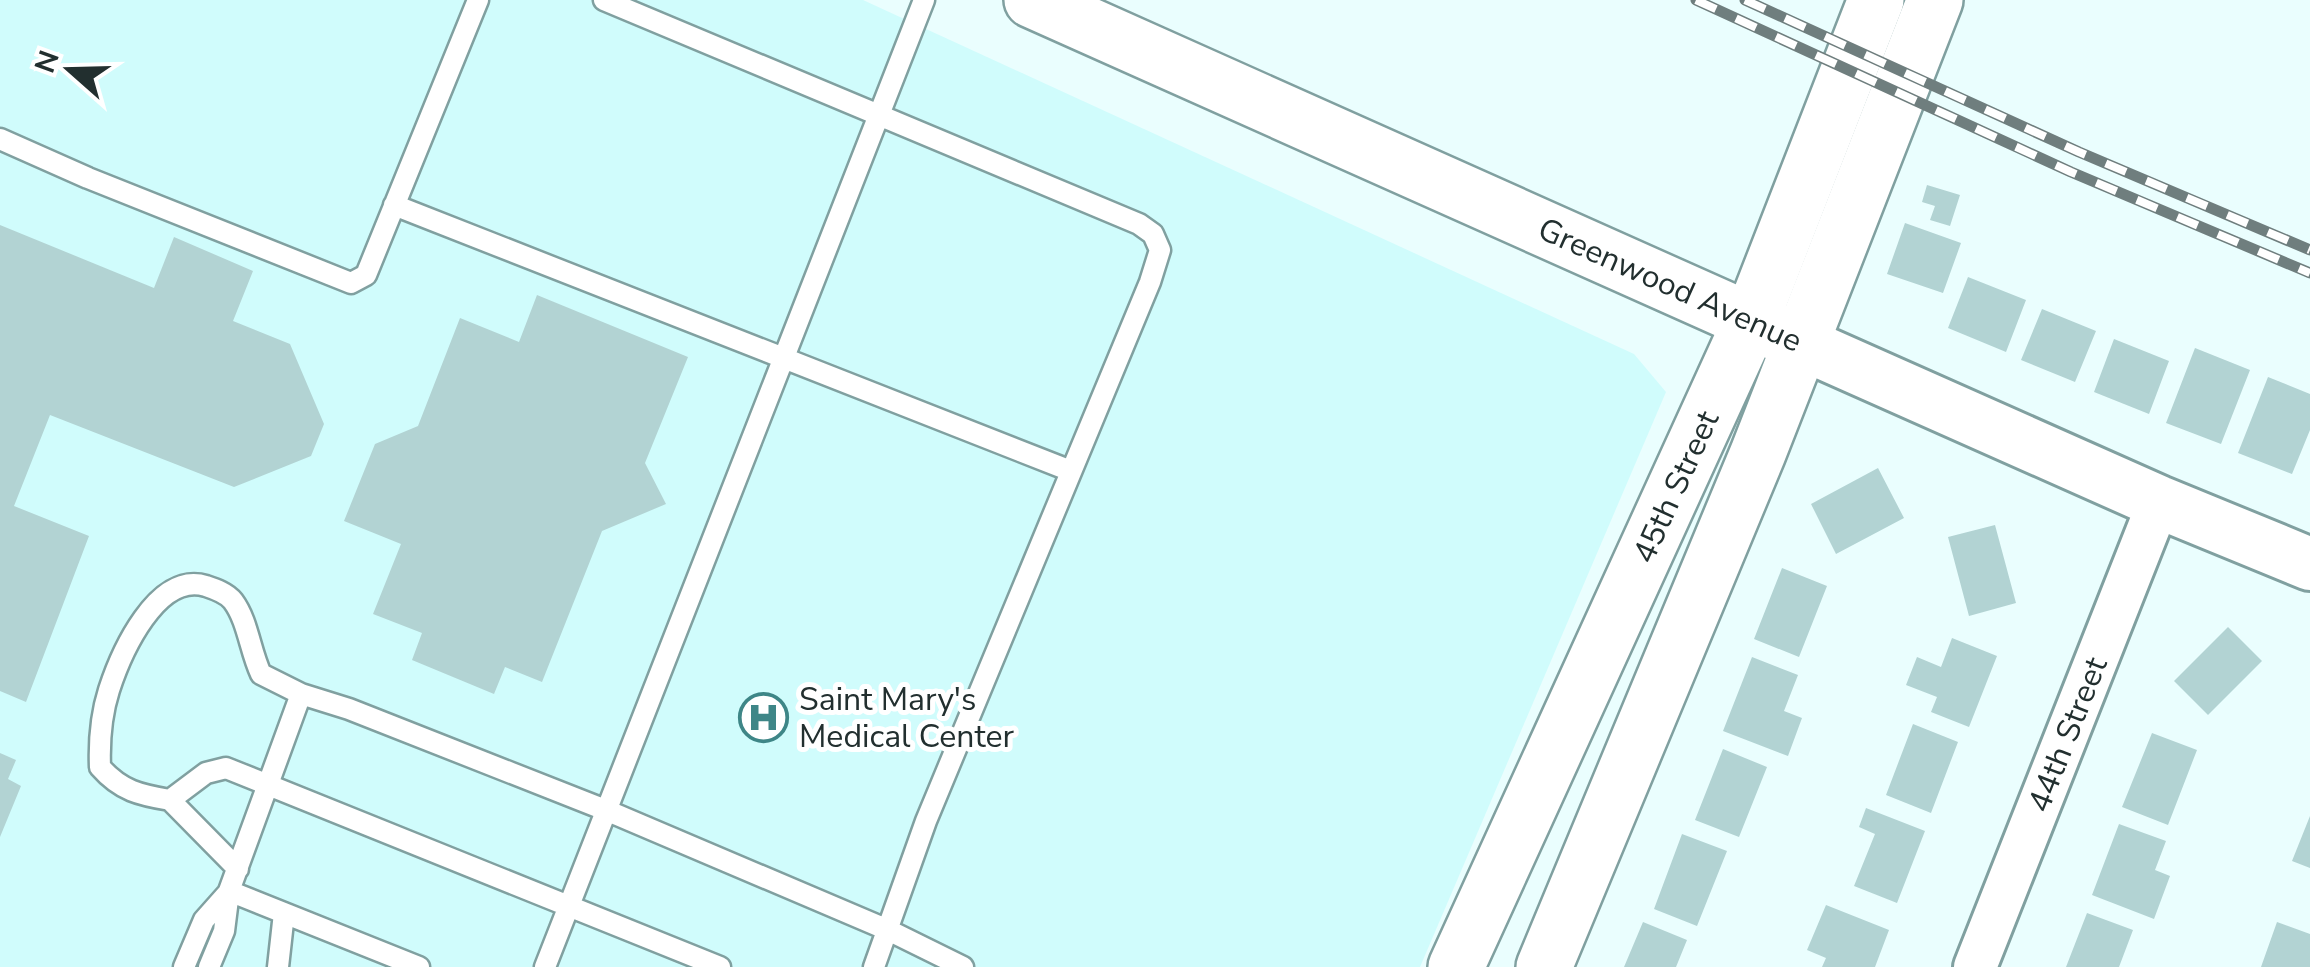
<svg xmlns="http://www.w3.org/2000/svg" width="2310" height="967" viewBox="0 0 2310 967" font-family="'Nunito Sans',sans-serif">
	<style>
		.built { fill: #d0fcfc }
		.building { fill: #b2d3d3 }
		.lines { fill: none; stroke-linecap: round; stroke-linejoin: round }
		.service-casing { stroke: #80a0a0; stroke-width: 25 }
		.minor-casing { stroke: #80a0a0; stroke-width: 48 }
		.tertiary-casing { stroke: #80a0a0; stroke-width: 58 }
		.secondary-casing { stroke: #80a0a0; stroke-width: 60 }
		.service { stroke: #fff; stroke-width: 20 }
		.minor { stroke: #fff; stroke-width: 42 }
		.tertiary { stroke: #fff; stroke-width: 52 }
		.secondary { stroke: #fff; stroke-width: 55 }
		.rail-casing { stroke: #6f7e7e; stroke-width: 11 }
		.rail { stroke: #fff; stroke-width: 8; stroke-dasharray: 22; stroke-linecap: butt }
		.labels { text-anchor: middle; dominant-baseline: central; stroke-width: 10; stroke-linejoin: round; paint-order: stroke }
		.street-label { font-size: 32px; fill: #222f2f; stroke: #fff }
		.poi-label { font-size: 32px; fill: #222f2f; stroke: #fff; text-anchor: start }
	</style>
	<rect width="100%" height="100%" fill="#eafefe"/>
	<!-- built -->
	<path class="built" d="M0,0H863L1634,354L1666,392L1420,967H0Z"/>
	<!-- building -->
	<path class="building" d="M1927,185L1960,195L1950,226L1930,220L1935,206L1922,202Z
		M1905,223L1961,243L1943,293L1887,274Z
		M0,225L154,288L174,237L253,271L233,321L290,344L324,424L311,456L234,487L50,415L14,506L89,536L26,702L0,691Z
		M1968,277L2026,300L2006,352L1948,328Z
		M537,295L688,357L645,463L666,504L602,531L542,682L505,667L494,694L412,660L422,633L373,614L401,544L344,521L375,444L418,426L460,318L519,342Z
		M2042,309L2096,331L2075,382L2021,360Z
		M2114,339L2169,361L2149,414L2094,392Z
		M2195,348L2250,370L2221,444L2166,423Z
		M2268,377L2310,394V430L2292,474L2238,453Z
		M1878,468L1904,518L1836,554L1811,504Z
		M1995,525L2016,603L1969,616L1948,537Z
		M1782,568L1827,586L1799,657L1754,639Z
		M2228,627L2262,661L2208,715L2174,681Z
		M1952,638L1997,656L1969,727L1931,712L1937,697L1906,685L1917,657L1941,667Z
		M1752,657L1798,675L1784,711L1802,718L1788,756L1723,731Z
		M1913,724L1958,742L1931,813L1886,795Z
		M2152,733L2197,750L2168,825L2122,807Z
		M1723,749L1767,767L1739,837L1695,820Z
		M0,753L16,760L8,779L21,786L0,837Z
		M1866,808L1925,831L1897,903L1854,886L1875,834L1859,827Z
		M2310,816V868L2292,861Z
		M2119,824L2166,841L2155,870L2170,876L2154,919L2092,895Z
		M1682,834L1727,851L1697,926L1654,909Z
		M1826,905L1889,930L1875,967H1822L1826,958L1807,950Z
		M2087,913L2133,930L2119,967H2066Z
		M1643,922L1687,940L1676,967H1624Z
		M2277,922L2310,934V967H2261Z"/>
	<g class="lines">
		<defs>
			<path id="service" d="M604,0L1139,224L1153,234L1160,250L1150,282L926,821L874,967
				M0,139L88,178L351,283L366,275L478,0
				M394,205L1071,471
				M170,800L238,869
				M229,891L419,967
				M184,967L204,920L228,893
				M209,967L224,931L229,891L301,694
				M278,967L284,913
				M545,967L924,0
				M720,967L226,768L206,773L170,800C140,795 121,791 100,767C99,741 101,715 109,690C121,653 157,571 206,586C215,589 227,593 233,601C248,621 250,651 261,674L301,694L349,709L608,811L888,930L963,967"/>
			<g id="minor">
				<path id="s1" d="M1975,967L2159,502"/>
			</g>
			<path id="tertiary" d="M1801,343L2159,502L2310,564"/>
			<g id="secondary">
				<path d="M1032,0L1784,336"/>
				<path id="s2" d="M1456,967L1751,321L1876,0"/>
				<path d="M1544,967L1758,453L1935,0"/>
			</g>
		</defs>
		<!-- service casing -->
		<use href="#service" class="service-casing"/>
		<!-- minor casing -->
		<use href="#minor" class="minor-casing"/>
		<!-- tertiary casing -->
		<use href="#tertiary" class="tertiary-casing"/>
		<!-- secondary casing -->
		<use href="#secondary" class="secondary-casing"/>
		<!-- service -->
		<use href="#service" class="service"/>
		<!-- minor -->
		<use href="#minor" class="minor"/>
		<!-- tertiary -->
		<use href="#tertiary" class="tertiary"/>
		<!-- secondary -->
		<use href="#secondary" class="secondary"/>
		<defs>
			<path id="rail" d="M1696,0L2071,172L2310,273
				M1745,0L2079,152L2310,250"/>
		</defs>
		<!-- rail casing -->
		<use href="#rail" class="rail-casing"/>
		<!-- rail -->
		<use href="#rail" class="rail"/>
	</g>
	<!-- icons -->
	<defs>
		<symbol id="hospital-ring" viewBox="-11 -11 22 22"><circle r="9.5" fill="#fff" stroke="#3e8687" stroke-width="1.5"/><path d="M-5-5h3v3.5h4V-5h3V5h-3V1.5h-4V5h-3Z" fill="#3e8687"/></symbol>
	</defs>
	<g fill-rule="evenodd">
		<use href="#hospital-ring" x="736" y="690" width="55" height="55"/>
	</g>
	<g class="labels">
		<!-- street labels -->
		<g class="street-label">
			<text transform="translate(1670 285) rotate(24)">Greenwood Avenue</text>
			<text stroke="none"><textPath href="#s2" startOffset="528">45th Street</textPath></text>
			<text stroke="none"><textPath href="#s1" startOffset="250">44th Street</textPath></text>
		</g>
		<!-- poi labels -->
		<g class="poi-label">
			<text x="799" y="699">Saint Mary's<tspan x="799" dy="37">Medical Center</tspan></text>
		</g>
	</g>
	<!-- north arrow -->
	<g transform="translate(70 70) rotate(290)" stroke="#ffffff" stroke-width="8" paint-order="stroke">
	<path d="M0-8L18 38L0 25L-18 38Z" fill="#222f2f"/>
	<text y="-15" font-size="28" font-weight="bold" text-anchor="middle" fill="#222f2f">N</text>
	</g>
</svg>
